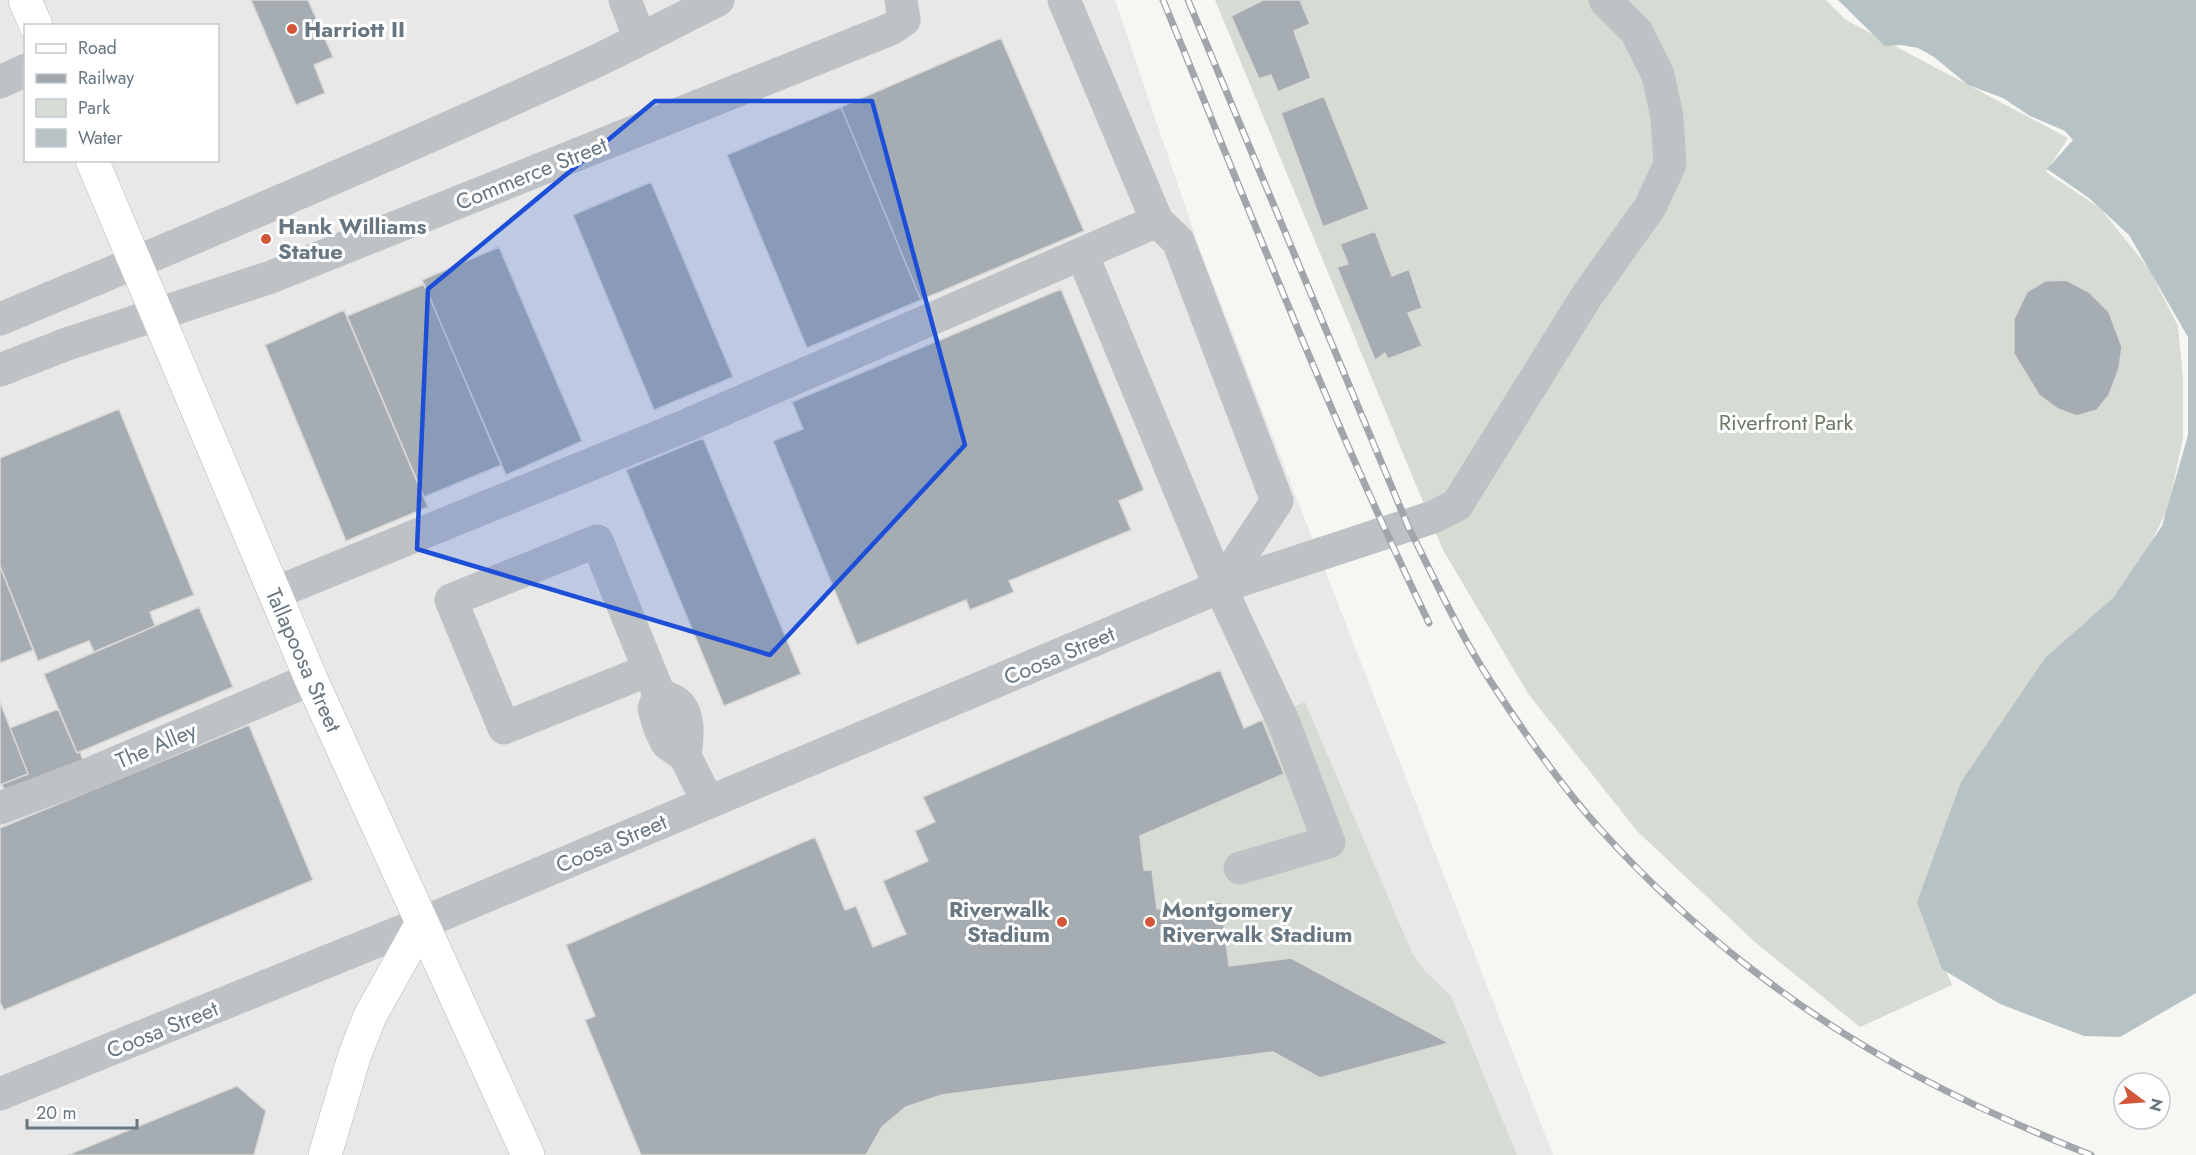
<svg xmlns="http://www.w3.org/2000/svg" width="2196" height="1155" viewBox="0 0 2196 1155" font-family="Jost,sans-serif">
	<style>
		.built { fill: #e7e8e7; fill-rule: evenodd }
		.green { fill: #d6dbd3 }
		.water { fill: #b7c2c5 }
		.building { fill: #a6adb2; stroke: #d8d8d6; stroke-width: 1.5 }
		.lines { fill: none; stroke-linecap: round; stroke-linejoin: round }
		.major-casing { stroke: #b2b6b9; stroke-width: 34 }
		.minor { stroke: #bec2c5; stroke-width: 33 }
		.major { stroke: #fff; stroke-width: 33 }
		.rail-casing { stroke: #a0a6aa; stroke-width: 7 }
		.rail { stroke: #fff; stroke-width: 4.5; stroke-dasharray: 14; stroke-linecap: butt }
		.marked { fill: #1d4ed8; fill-opacity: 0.2; stroke: #1d4ed8; stroke-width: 4.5; stroke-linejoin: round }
		.poi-dot { fill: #d25738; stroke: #fff; stroke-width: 2 }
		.labels { text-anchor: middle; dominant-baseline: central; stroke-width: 6; stroke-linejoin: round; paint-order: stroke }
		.poi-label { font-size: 22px; font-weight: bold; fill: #687781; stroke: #fff; text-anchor: start }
		.street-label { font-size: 22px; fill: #687781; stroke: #fff }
		.park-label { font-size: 22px; fill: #6b7966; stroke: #fff }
	</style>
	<rect width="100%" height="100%" fill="#f6f6f3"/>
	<!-- built -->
	<path class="built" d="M0,0H1115L1200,250L1553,1155H0ZM26,26H218V160H26Z"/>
	<!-- green -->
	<path class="green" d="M1215,0H1826L1846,20L2068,138L2046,172L2100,208L2149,269L2178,326L2183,379V439L2168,509L2141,562L1929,930L1952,985L1860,1027L1756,943L1638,832L1529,695L1443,550Z
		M1220,670L1244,728L1305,702L1412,953L1425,971L1451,996L1517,1155H641L585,1020L595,1016L566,945L815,837L845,910L856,906L873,946L906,934L883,881L928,861L915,831L934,822L923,797Z"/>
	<!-- water -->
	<path class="water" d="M1838,0H2196V993L2120,1037L2084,1036L2000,1004L1942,969L1917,902L1961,782L2045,658L2113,598L2162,526L2188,435V337L2129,235L2089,198L2047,169L2073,140L2065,131L2030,116L2003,98L1968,85L1934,57L1918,48L1901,45L1885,46Z"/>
	<!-- building -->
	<path class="building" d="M251,0H308L333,57L314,65L325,93L296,105Z
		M1263,0H1300L1310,24L1294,31L1311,78L1278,92L1271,75L1259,79L1231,16Z
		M1001,38L1084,231L921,300L841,107Z
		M1324,96L1369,209L1323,227L1281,113Z
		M841,107L921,300L807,348L727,155Z
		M651,182L733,377L654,410L573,215Z
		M1375,231L1392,276L1409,269L1422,308L1408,313L1422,346L1388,359L1385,353L1375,360L1337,267L1348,264L1340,244Z
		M499,247L582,441L506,475L422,280Z
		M2066,280L2089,292L2109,312L2122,347L2119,368L2109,395L2097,410L2077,416L2058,409L2039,395L2014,354V319L2027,292L2045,281Z
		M424,284L501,465L424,497L347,316Z
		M1061,289L1144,490L1119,501L1131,530L1009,581L1014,592L970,610L966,600L857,645L773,441L803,429L792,402Z
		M344,310L428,507L346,541L265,345Z
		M119,409L194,595L150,612L155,626L94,652L89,641L38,661L0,566V458Z
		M703,438L801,674L724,706L626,470Z
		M0,566L33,650L0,663Z
		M199,607L233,687L77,753L44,674Z
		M1220,670L1244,728L1262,720L1284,774L1140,836L1144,870H1152L1157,909L1221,902L1229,966L1291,958L1449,1043L1320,1078L1273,1052L942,1095L906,1107L882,1127L866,1155H641L585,1020L595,1016L566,945L815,837L845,910L856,906L873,947L906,934L883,881L928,861L915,831L935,822L923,797Z
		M0,702L28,774L0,785Z
		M58,709L77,753L80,752L85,765L7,797L2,784L28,774L10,728Z
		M249,725L313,880L4,1010L0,1002V828Z
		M237,1086L266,1111L254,1155H68Z"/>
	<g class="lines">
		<defs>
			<path id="major" d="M25,0L36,26
				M92,160L311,679L528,1155
				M325,1155L354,1057L370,1016L422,923"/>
		</defs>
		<!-- major casing -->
		<use href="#major" class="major-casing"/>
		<!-- minor -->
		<path class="minor" d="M625,0L640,39
			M1064,0L1157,221L1178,241L1277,501L1220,587
			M0,82L26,70
			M1082,254L1220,587L1283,721L1329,842L1240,868
			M0,319C198,237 397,153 592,63C634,43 676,21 718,0
			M0,370L67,344L271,277L891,29L904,20L901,0
			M275,593L685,426L1157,221
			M649,670L504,728L451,600L597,541L659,694C665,697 673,699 677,703C691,715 687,741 685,756
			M659,694L654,709L660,729L667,743L685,756L708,802
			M0,808L92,773L311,679
			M0,1094L422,923L1220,587L1433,517L1457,505L1586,297L1650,207L1670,164L1667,117L1658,75L1636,31L1605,0"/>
		<!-- major -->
		<use href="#major" class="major"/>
		<defs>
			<path id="rail" d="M1163,0C1249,209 1331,420 1429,623
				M1188,0L1408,526C1434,578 1459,633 1491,682C1523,731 1561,786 1600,829C1690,929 1801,1015 1921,1078C1976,1107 2033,1132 2091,1155"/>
		</defs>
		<!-- rail casing -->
		<use href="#rail" class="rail-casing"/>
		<!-- rail -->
		<use href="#rail" class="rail"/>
	</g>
	<!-- marked area -->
	<path class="marked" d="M655,101H872L965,445L770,655L417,549L428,289Z"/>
	<!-- markers -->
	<g class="poi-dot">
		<circle cx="292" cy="29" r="6"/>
		<circle cx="266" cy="239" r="6"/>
		<circle cx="1062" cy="922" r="6"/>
		<circle cx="1150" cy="922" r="6"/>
	</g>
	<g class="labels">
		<!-- poi labels -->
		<g class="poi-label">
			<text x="304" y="29">Harriott II</text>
			<text x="278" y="226">Hank Williams<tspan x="278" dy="25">Statue</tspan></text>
			<text x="1050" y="909" text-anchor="end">Riverwalk<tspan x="1050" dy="25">Stadium</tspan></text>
			<text x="1162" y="909">Montgomery<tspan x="1162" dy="25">Riverwalk Stadium</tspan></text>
		</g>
		<!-- street labels -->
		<g class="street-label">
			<text transform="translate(531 173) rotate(-22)">Commerce Street</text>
			<text transform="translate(1059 655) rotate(-23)">Coosa Street</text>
			<text transform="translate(304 660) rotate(66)">Tallapoosa Street</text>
			<text transform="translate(156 745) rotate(-23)">The Alley</text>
			<text transform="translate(611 843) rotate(-23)">Coosa Street</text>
			<text transform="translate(162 1029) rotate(-22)">Coosa Street</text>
		</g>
		<!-- park labels -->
		<g class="park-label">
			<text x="1786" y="422">Riverfront Park</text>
		</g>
	</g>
	<!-- legend -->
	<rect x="24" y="24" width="195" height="138" fill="#ffffff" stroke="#c3c9cd" stroke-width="1.5"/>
	<rect x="36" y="44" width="30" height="9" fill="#ffffff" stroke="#c3c9cd" stroke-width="1.5"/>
	<text x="78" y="54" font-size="18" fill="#687781">Road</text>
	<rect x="36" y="74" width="30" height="9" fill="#a0a6aa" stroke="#c3c9cd" stroke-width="1.5"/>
	<text x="78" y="84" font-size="18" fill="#687781">Railway</text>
	<rect x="36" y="99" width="30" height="18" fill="#d6dbd3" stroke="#c3c9cd" stroke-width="1.5"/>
	<text x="78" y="114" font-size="18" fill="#687781">Park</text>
	<rect x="36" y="129" width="30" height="18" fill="#b7c2c5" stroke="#c3c9cd" stroke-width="1.5"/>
	<text x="78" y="144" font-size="18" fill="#687781">Water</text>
	<!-- north arrow -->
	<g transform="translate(2142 1101) rotate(106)"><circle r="28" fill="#ffffff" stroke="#c3c9cd" stroke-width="1.5"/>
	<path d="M0-4.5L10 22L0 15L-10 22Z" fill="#d25738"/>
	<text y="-9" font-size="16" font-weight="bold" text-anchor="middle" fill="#687781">N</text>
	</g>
	<!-- scale -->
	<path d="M27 1119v9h110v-9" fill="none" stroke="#687781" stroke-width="3"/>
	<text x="36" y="1119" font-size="18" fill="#687781" stroke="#ffffff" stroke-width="4.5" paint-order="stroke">20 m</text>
</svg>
